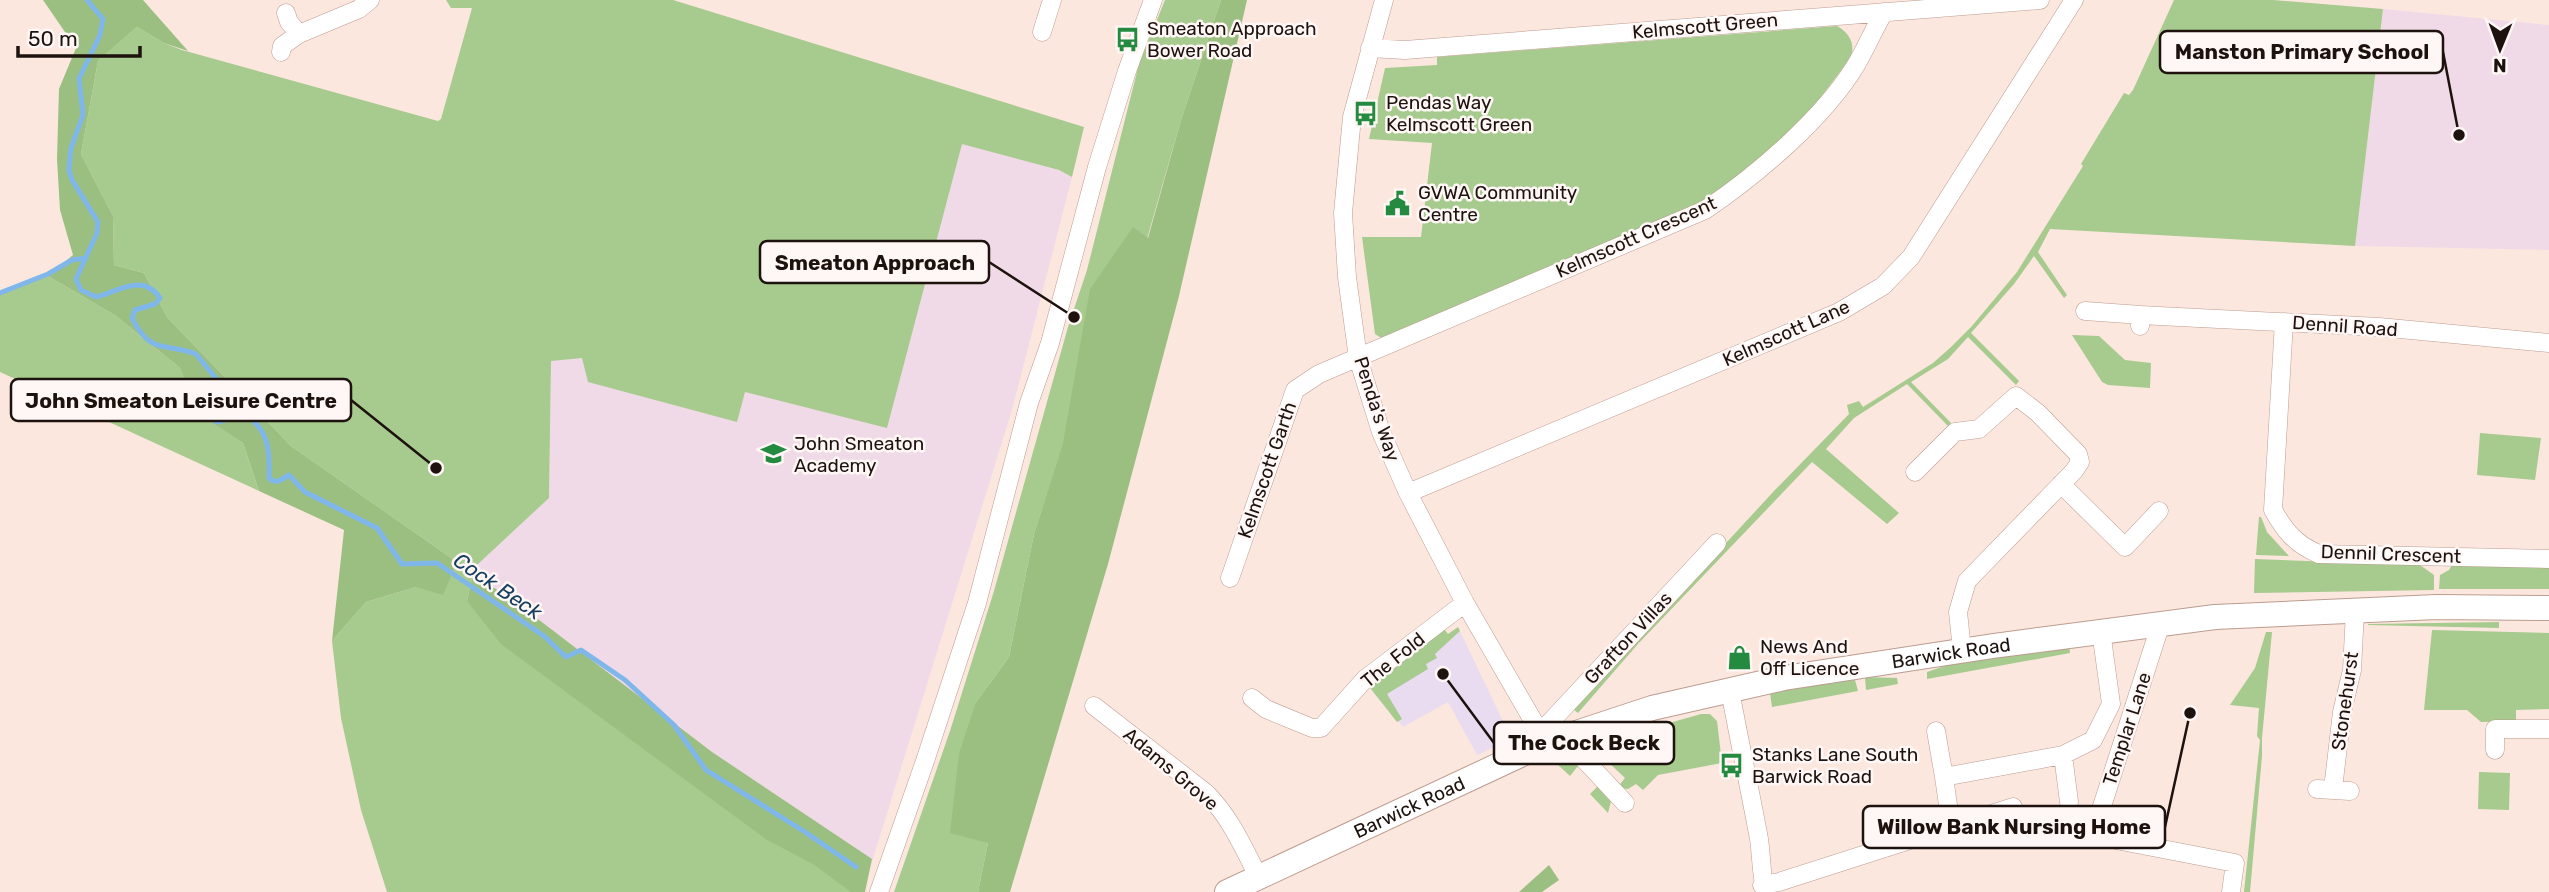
<svg xmlns="http://www.w3.org/2000/svg" width="2549" height="892" viewBox="0 0 2549 892" font-family="Rubik,sans-serif">
	<style>
		.commercial { fill: #e9dcf0 }
		.education { fill: #f1dae7 }
		.green { fill: #a7ca8e }
		.forest { fill: #9bbf81 }
		.lines { fill: none; stroke-linecap: round; stroke-linejoin: round }
		.stream { stroke: #80b7ea; stroke-width: 5 }
		.street-casing { stroke: #bc9c90; stroke-width: 19 }
		.secondary-casing { stroke: #bc9c90; stroke-width: 26 }
		.street { stroke: #fff; stroke-width: 18 }
		.secondary { stroke: #fff; stroke-width: 24 }
		.labels { text-anchor: middle; dominant-baseline: central; stroke-width: 5; stroke-linejoin: round; paint-order: stroke }
		.street-label { font-size: 19px; fill: #1d120e; stroke: #fef7f5 }
		.poi-label { font-size: 19px; fill: #1d120e; stroke: #fef7f5; text-anchor: start }
		.water-label { font-size: 21px; font-style: italic; fill: #153e60; stroke: #fef7f5 }
		.leader { fill: none; stroke: #1d120e; stroke-width: 2.5 }
		.callout-dot { fill: #1d120e; stroke: #fef7f5; stroke-width: 2.5 }
		.callout { fill: #fef7f5; stroke: #1d120e; stroke-width: 2.5 }
		.callout-label { font-size: 21px; text-anchor: middle; font-weight: bold; fill: #1d120e }
	</style>
	<rect width="100%" height="100%" fill="#fce7df"/>
	<!-- commercial -->
	<path class="commercial" d="M1460,631L1510,736L1507,741L1477,755L1448,702L1403,727L1372,691Z"/>
	<!-- education -->
	<path class="education" d="M2383,9L2549,25V250L2355,246Z
		M872,118L1059,170L1072,177L1012,410L867,878L467,569L549,498L551,361L698,122Z"/>
	<!-- green -->
	<path class="green" d="M446,0H673L1084,127L1072,177L1059,170L962,144L887,428L745,392L737,422L588,382L582,358L551,361L549,498L478,564L468,569L473,573L467,601L865,892H387L361,810L341,718L332,641L366,602L416,587L457,562L291,446L167,317L144,273L114,265L113,216L81,154L98,61L137,27L164,43L182,50L438,121L441,119L472,8H451Z
		M1165,0H1221L1181,120L1147,239L1133,228L1034,534L1009,657L976,702L988,843L978,892H894L950,731L994,591L1068,327L1087,270L1139,64Z
		M2174,0H2273L2383,9L2355,246L2050,229L2038,252L2067,295L2064,298L2034,256L2014,284L1971,333L2019,381L2016,385L1968,337L1948,359L1911,382L1951,423L1948,426L1907,384L1854,418L1826,449L1899,513L1887,524L1812,462L1638,644L1578,713L1573,709L1774,491L1849,414L1847,405L1859,401L1863,407L1933,363L1951,347L1972,326L2017,272L2083,166L2081,164L2124,93L2129,95L2133,90Z
		M1837,26C1850,33 1857,46 1849,60L1811,110L1736,182L1697,206L1383,339L1375,334L1362,237H1421L1432,143L1369,139L1385,68L1437,65V57Z
		M48,276L116,316L180,368L200,414L243,443L259,491L0,372V295Z
		M2072,335L2099,336L2125,360L2151,363L2150,388L2108,385L2102,382Z
		M2480,433L2541,438L2535,480L2477,475Z
		M2259,517H2261L2267,532L2289,556L2256,555Z
		M2255,559L2420,565L2434,575V590L2254,593Z
		M2455,560L2541,563V568H2549V589H2439L2440,575L2449,570Z
		M1452,620L1454,623L1445,630L1448,634L1458,627L1460,631L1435,654L1437,658L1426,664L1428,669L1387,694L1402,719L1397,722L1367,684Z
		M2499,622V628L2368,625V624Z
		M2432,630L2549,633V709L2516,710V721L2481,722L2467,710H2424Z
		M2266,632H2272L2262,738V756L2250,892H2244L2260,740L2257,736L2259,708L2230,705L2255,668Z
		M2069,644L2070,653L1927,679V672L1965,659Z
		M1865,677L1897,678L1898,684L1866,690Z
		M1855,680L1858,691L1772,707L1770,693L1809,684Z
		M1701,714H1710L1717,721L1722,763L1658,775L1643,790L1636,784L1628,789L1617,788L1625,778L1605,759L1598,768L1592,760L1595,744Z
		M1565,756L1578,766L1570,776L1557,764L1561,758Z
		M2479,772L2510,773L2509,810L2478,809Z
		M1598,786L1611,801L1608,813L1590,794Z"/>
	<!-- forest -->
	<path class="forest" d="M43,0H143L188,51L164,43L137,27L98,61L81,154L113,216L114,265L144,273L167,317L291,446L457,562L443,595L416,587L366,602L332,641L344,530L259,491L243,443L199,414L180,368L116,316L48,276L73,255L60,210L57,159L59,89L76,48Z
		M1221,0H1247L1179,296L1108,564L1010,892H978L988,843L950,833L959,754L976,702L1009,657L1034,534L1063,443L1090,289L1133,227L1148,238L1181,120Z
		M473,573L530,613L712,752L872,859L865,892H851L813,864L767,840L501,644L467,601Z
		M1549,865L1559,880L1542,892H1519Z"/>
	<g class="lines">
		<!-- stream -->
		<path class="stream" d="M87,0L103,19L100,35L79,79L83,115L71,148L69,170L72,180L98,222L97,233L76,279L81,290L96,297C119,291 143,273 160,298L155,304L135,310L132,318C151,356 165,342 196,354L218,381L206,400L210,418L217,422L246,415C269,430 270,452 269,478L273,481H279L289,475L305,492L377,528L402,564L437,563L544,636L566,657L581,650L625,680L674,725L706,770L805,832L856,867
			M0,293L48,274L72,260L86,258"/>
		<defs>
			<path id="street" d="M1384,0L1352,117L1343,213L1347,277L1358,358L1381,432L1408,493L1465,603L1546,743
				M1042,32L1052,0
				M299,34L359,9L370,0
				M1370,48L1405,50L2040,0
				M281,52L282,46L299,34L289,22L286,13
				M2085,311L2141,315
				M2284,322L2273,510C2285,531 2296,545 2319,554L2549,559
				M2140,326L2141,315L2159,316L2379,327L2549,343
				M1915,472L1955,432L1979,429L2016,396L2038,413L2078,454L2080,462L2074,471L1967,581L1958,612L1962,650
				M2061,484L2125,547L2159,511
				M1408,493L1839,312L1883,286L1911,257L2074,0
				M1230,578L1295,390L1319,374L1705,210C1757,175 1824,118 1856,65C1866,48 1874,29 1884,12
				M2161,623L2095,828L2111,839L2235,863L2231,892
				M1730,690C1739,740 1750,790 1759,839C1761,851 1762,885 1766,892
				M1252,698L1266,709L1312,728H1321L1365,679L1465,603
				M1094,706L1206,793C1231,818 1243,847 1259,878
				M1936,731L1944,777L2063,755L2093,740L2111,704L2101,631
				M1539,734L1717,543
				M1563,737L1625,803
				M2495,750V729H2549
				M2063,755L2069,802
				M1944,777L1948,805
				M2317,789L2350,791
				M2333,789L2342,712L2352,670L2355,611
				M1762,885L1779,882L2013,807
				M879,892L925,761L977,603L1029,403L1050,343L1097,167L1127,71L1153,0"/>
			<g id="secondary">
				<path id="s1" d="M1227,892L1546,743L1652,708L1784,678L1993,646L2215,617L2436,607L2549,608"/>
			</g>
		</defs>
		<!-- street casing -->
		<use href="#street" class="street-casing"/>
		<!-- secondary casing -->
		<use href="#secondary" class="secondary-casing"/>
		<!-- street -->
		<use href="#street" class="street"/>
		<!-- secondary -->
		<use href="#secondary" class="secondary"/>
	</g>
	<!-- icons -->
	<defs>
		<symbol id="bus-bare" viewBox="-9 -9 18 18"><path d="M-5-6H5V4H4V6H2V4H-2V6H-4V4H-5ZM-3.5-4V0h7V-4ZM-3.5 1.2v1.5H-2V1.2ZM2 1.2v1.5H3.5V1.2Z" fill="#238a40" stroke="#fef7f5" stroke-width="2.5" paint-order="stroke"/></symbol>
		<symbol id="civic-bare" viewBox="-9 -9 18 18"><path d="M-.6-6.5H3V-4.5H.6V-3L4-1V1h2V6H-6V1h2V-1L-.6-3ZM-1.2 2.5V6h2.4V2.5Z" fill="#238a40" stroke="#fef7f5" stroke-width="2.5" paint-order="stroke"/></symbol>
		<symbol id="school-bare" viewBox="-9 -9 18 18"><path d="M0-5L7-2L0 1L-7-2ZM-4 1L0 2.5L4 1V4Q0 6-4 4Z" fill="#238a40" stroke="#fef7f5" stroke-width="2.5" paint-order="stroke"/></symbol>
		<symbol id="shop-bare" viewBox="-9 -9 18 18"><path d="M-5-2.5h2.3a2.7 3.5 0 0 1 5.4 0H5L5.5 6h-11ZM-1.5-2.5h3a1.5 2.3 0 0 0-3 0Z" fill="#238a40" stroke="#fef7f5" stroke-width="2.5" paint-order="stroke"/></symbol>
	</defs>
	<g fill-rule="evenodd">
		<use href="#bus-bare" x="1110" y="22" width="35" height="35"/>
		<use href="#bus-bare" x="1348" y="96" width="35" height="35"/>
		<use href="#civic-bare" x="1380" y="186" width="35" height="35"/>
		<use href="#school-bare" x="756" y="436" width="35" height="35"/>
		<use href="#shop-bare" x="1722" y="640" width="35" height="35"/>
		<use href="#bus-bare" x="1714" y="748" width="35" height="35"/>
	</g>
	<g class="labels">
		<!-- street labels -->
		<g class="street-label">
			<text transform="translate(1705 26) rotate(-5)">Kelmscott Green</text>
			<text transform="translate(1636 237) rotate(-24)">Kelmscott Crescent</text>
			<text transform="translate(2345 326) rotate(4)">Dennil Road</text>
			<text transform="translate(1786 333) rotate(-24)">Kelmscott Lane</text>
			<text transform="translate(1377 409) rotate(72)">Penda's Way</text>
			<text transform="translate(1267 470) rotate(-71)">Kelmscott Garth</text>
			<text transform="translate(2391 554) rotate(2)">Dennil Crescent</text>
			<text transform="translate(1628 638) rotate(-47)">Grafton Villas</text>
			<text stroke="none"><textPath href="#s1" startOffset="768">Barwick Road</textPath></text>
			<text transform="translate(1393 660) rotate(-39)">The Fold</text>
			<text transform="translate(2345 701) rotate(-82)">Stonehurst</text>
			<text transform="translate(2127 729) rotate(-72)">Templar Lane</text>
			<text transform="translate(1171 769) rotate(40)">Adams Grove</text>
			<text stroke="none"><textPath href="#s1" startOffset="201">Barwick Road</textPath></text>
		</g>
		<!-- poi labels -->
		<g class="poi-label">
			<text x="1147" y="28">Smeaton Approach<tspan x="1147" dy="22">Bower Road</tspan></text>
			<text x="1386" y="102">Pendas Way<tspan x="1386" dy="22">Kelmscott Green</tspan></text>
			<text x="1418" y="192">GVWA Community<tspan x="1418" dy="22">Centre</tspan></text>
			<text x="794" y="443">John Smeaton<tspan x="794" dy="22">Academy</tspan></text>
			<text x="1760" y="646">News And<tspan x="1760" dy="22">Off Licence</tspan></text>
			<text x="1752" y="754">Stanks Lane South<tspan x="1752" dy="22">Barwick Road</tspan></text>
		</g>
		<!-- water labels -->
		<g class="water-label">
			<text transform="translate(498 586) rotate(34)">Cock Beck</text>
		</g>
	</g>
	<!-- callouts -->
	<path class="leader" d="M2459 135L2443 52M1074 317L989 262M436 468L351 400M1443 674L1494 743M2190 713L2165 827"/>
	<g class="callout-dot">
		<circle cx="2459" cy="135" r="7"/>
		<circle cx="1074" cy="317" r="7"/>
		<circle cx="436" cy="468" r="7"/>
		<circle cx="1443" cy="674" r="7"/>
		<circle cx="2190" cy="713" r="7"/>
	</g>
	<g class="callout">
		<rect x="2160" y="31" width="283" height="42" rx="7"/>
		<rect x="760" y="241" width="229" height="42" rx="7"/>
		<rect x="11" y="379" width="340" height="42" rx="7"/>
		<rect x="1494" y="722" width="180" height="42" rx="7"/>
		<rect x="1863" y="806" width="302" height="42" rx="7"/>
	</g>
	<g class="callout-label">
		<text x="2302" y="59">Manston Primary School</text>
		<text x="875" y="270">Smeaton Approach</text>
		<text x="181" y="408">John Smeaton Leisure Centre</text>
		<text x="1584" y="750">The Cock Beck</text>
		<text x="2014" y="834">Willow Bank Nursing Home</text>
	</g>
	<!-- north arrow -->
	<g transform="translate(2500 49) rotate(181)" stroke="#fef7f5" stroke-width="5" paint-order="stroke">
	<path d="M0-5L12 26L0 18L-12 26Z" fill="#1d120e"/>
	<text y="-10" font-size="19" font-weight="bold" text-anchor="middle" fill="#1d120e">N</text>
	</g>
	<!-- scale -->
	<path d="M18 46v10h122v-10" fill="none" stroke="#1d120e" stroke-width="3.5"/>
	<text x="28" y="46" font-size="21" fill="#1d120e" stroke="#fef7f5" stroke-width="5" paint-order="stroke">50 m</text>
</svg>
